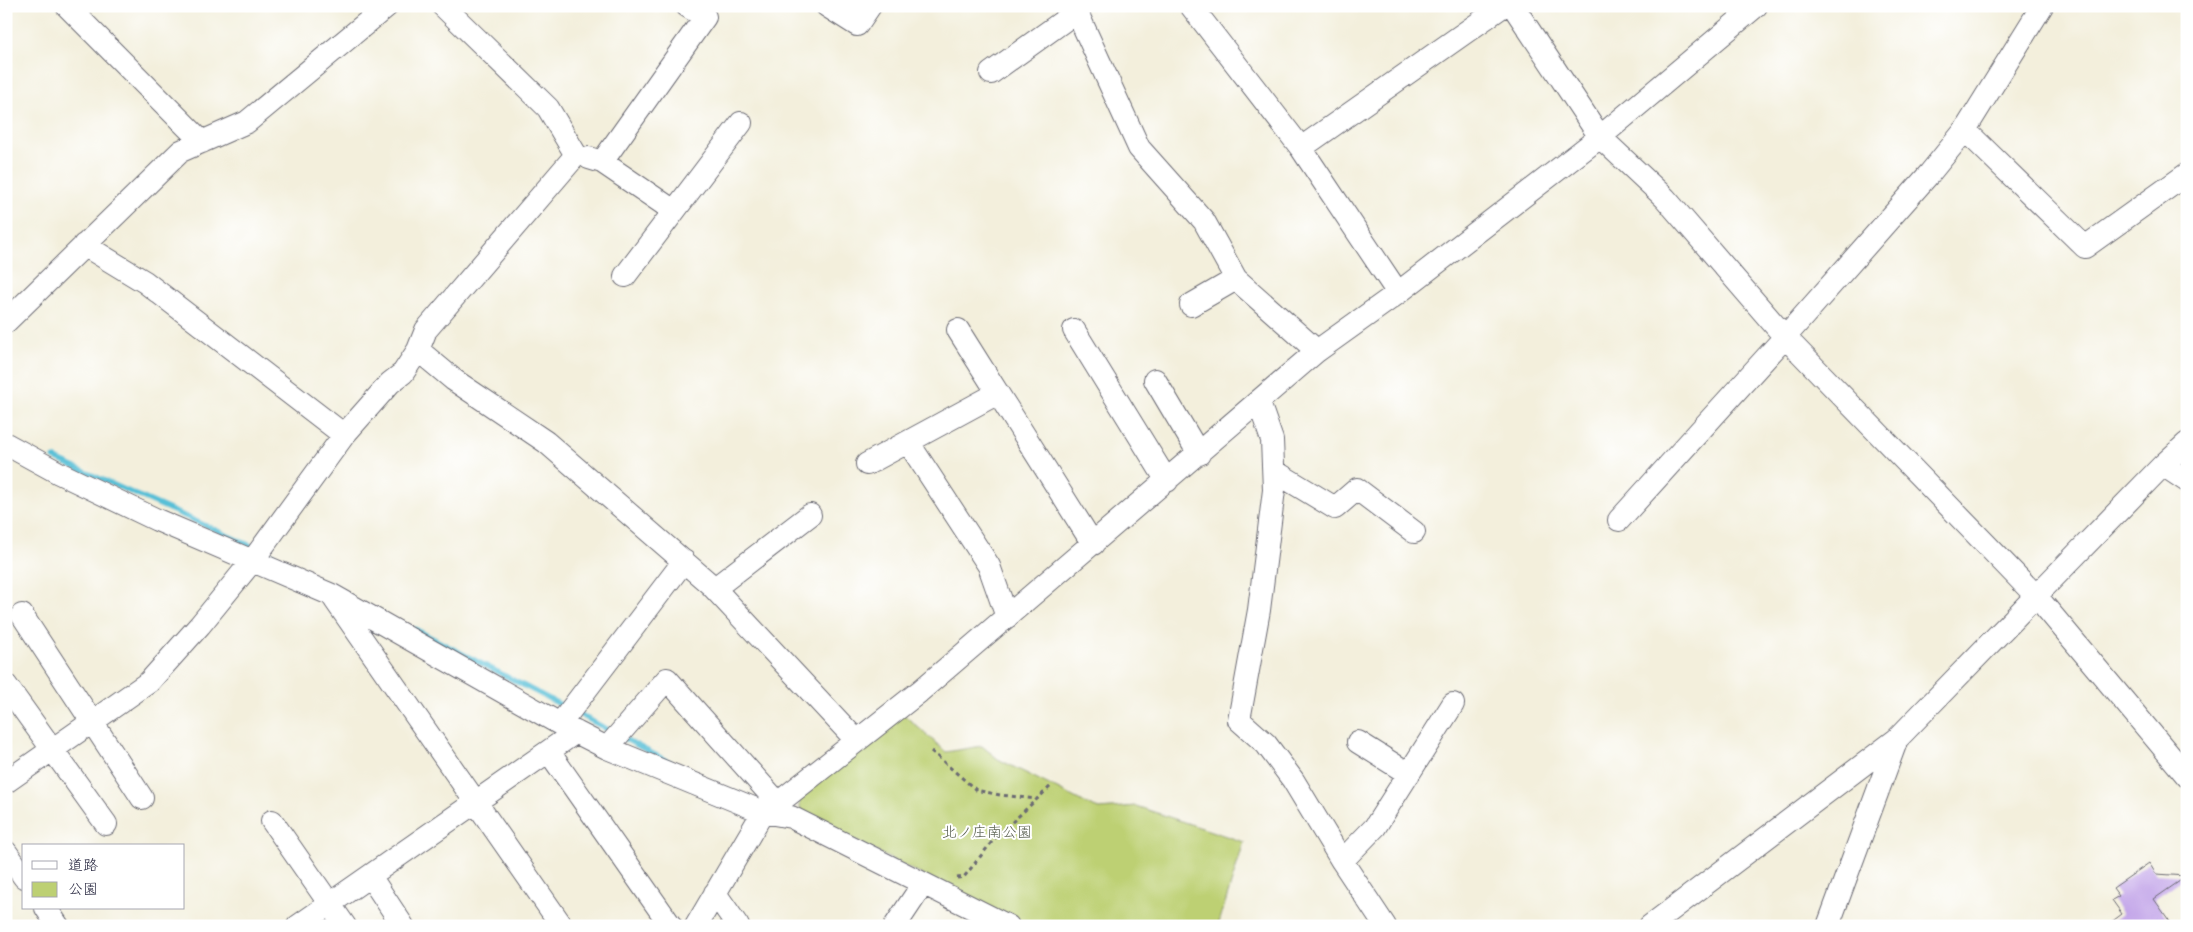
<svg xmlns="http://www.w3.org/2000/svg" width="2193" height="932" viewBox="0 0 2193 932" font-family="Delius,'Klee One',sans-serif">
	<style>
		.green { fill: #bdd073; stroke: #707957 }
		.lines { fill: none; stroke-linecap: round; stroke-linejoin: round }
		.stream { stroke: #59c0d7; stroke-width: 5 }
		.building { fill: #c1a3e8 }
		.minor-casing { stroke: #6b6a73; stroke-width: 24 }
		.path { stroke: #6b6a73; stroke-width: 3; stroke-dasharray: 4 4; stroke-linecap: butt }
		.minor { stroke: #fff; stroke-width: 22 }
		.labels { text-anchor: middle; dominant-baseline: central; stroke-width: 4; stroke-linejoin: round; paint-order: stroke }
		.park-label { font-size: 15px; fill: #585f4f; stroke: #fff }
	</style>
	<rect width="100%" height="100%" fill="#fff"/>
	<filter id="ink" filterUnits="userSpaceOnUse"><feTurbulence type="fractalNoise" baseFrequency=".02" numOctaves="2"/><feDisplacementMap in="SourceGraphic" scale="10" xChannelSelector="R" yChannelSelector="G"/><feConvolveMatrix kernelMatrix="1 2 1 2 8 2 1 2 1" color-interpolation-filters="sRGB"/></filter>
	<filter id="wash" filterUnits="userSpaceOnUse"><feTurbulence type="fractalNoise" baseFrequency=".0096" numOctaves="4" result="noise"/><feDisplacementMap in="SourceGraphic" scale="20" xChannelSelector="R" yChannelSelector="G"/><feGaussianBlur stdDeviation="1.12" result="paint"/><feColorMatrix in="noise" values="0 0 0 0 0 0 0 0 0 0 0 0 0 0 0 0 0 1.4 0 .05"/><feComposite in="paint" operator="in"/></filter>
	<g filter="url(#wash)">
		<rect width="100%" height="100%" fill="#f3efdc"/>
		<!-- green -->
		<path class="green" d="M902,713L946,752L982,746L998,759L1091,806L1099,809L1136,806L1244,842L1218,926H1022L801,813L799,798Z"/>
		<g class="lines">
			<!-- stream -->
			<path class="stream" d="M54,458L256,548
				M266,552L296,568
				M415,629L565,707
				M575,712L614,733
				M623,738L671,763"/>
		</g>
		<g id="blocks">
			<!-- building -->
			<path class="building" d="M2149,863L2156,874L2187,876L2154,899L2173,926H2106L2122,914L2112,900L2119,896L2113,888Z"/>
		</g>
	</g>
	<g filter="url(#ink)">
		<use href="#blocks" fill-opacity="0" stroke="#6b6a73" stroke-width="1"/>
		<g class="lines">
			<defs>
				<path id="minor" d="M67,6L202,142
					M827,6L857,25L870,6
					M1074,6L1139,148L1204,221L1236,279L1317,351
					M1191,6L1301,148L1398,293
					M1513,6L1600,137L1665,198L1785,337L2037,597L2187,776
					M991,73L1076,12
					M1965,130L2085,247L2187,174
					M1301,148L1503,6
					M589,158L602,162L674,211
					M602,162L705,17L687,6
					M84,245L145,282L344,435
					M625,276L741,123
					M1191,305L1236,279
					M6,322L181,151L247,122L387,6
					M958,330L1093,544
					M1074,330L1167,481
					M418,350L426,330L576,155L548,108L443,6
					M1155,380L1199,454
					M1259,403L1272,440L1274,490L1259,610L1239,720L1266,744L1293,780L1342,861L1385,926
					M908,442L989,566L1007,617
					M6,444L59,473L157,520L332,595L560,724L607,748L763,812L791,817L1008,926
					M867,464L998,393
					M2163,465L2187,481
					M1274,471L1335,508L1357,489L1414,532
					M1619,520L1785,337L1930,173L1965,130L2042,6
					M715,588L810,515
					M335,600L562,926
					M22,615L142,798
					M6,685L106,824
					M560,724L684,561
					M1358,742L1409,774
					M607,748L667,679L778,803
					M549,752L671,926
					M6,782L149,682L200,625L253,560L344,435L390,383L403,373L418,350L454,380L546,442L711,585L857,741
					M272,821L345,926
					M6,852L24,877
					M1342,861L1375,827L1453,704
					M370,876L403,926
					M715,893L738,926
					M46,908L58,926
					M298,926L576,732
					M696,926L763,812L778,803L919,692L1317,351L1398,293L1600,137L1756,6
					M895,926L923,884
					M1650,926L1897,739L2163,465L2187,443
					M1828,926L1897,739"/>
			</defs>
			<!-- minor casing -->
			<use href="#minor" class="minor-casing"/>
			<!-- path -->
			<path class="path" d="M931,751L976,790L1000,795L1037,799
				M957,878L964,877L995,838L1051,786"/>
			<!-- minor -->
			<use href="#minor" class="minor"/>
		</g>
	</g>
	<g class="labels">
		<!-- park labels -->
		<g class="park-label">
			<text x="987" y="831">北ノ庄南公園</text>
		</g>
	</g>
	<!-- margin -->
	<rect width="2193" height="932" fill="none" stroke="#fff" stroke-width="25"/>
	<!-- legend -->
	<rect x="22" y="844" width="162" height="65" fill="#ffffff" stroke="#a7a7b1"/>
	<rect x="32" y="861" width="25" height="8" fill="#ffffff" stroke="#a7a7b1"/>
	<text x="68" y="870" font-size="15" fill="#22223b">道路</text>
	<rect x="32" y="882" width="25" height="15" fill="#bdd073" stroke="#a7a7b1"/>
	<text x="68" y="894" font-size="15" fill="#22223b">公園</text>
</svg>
